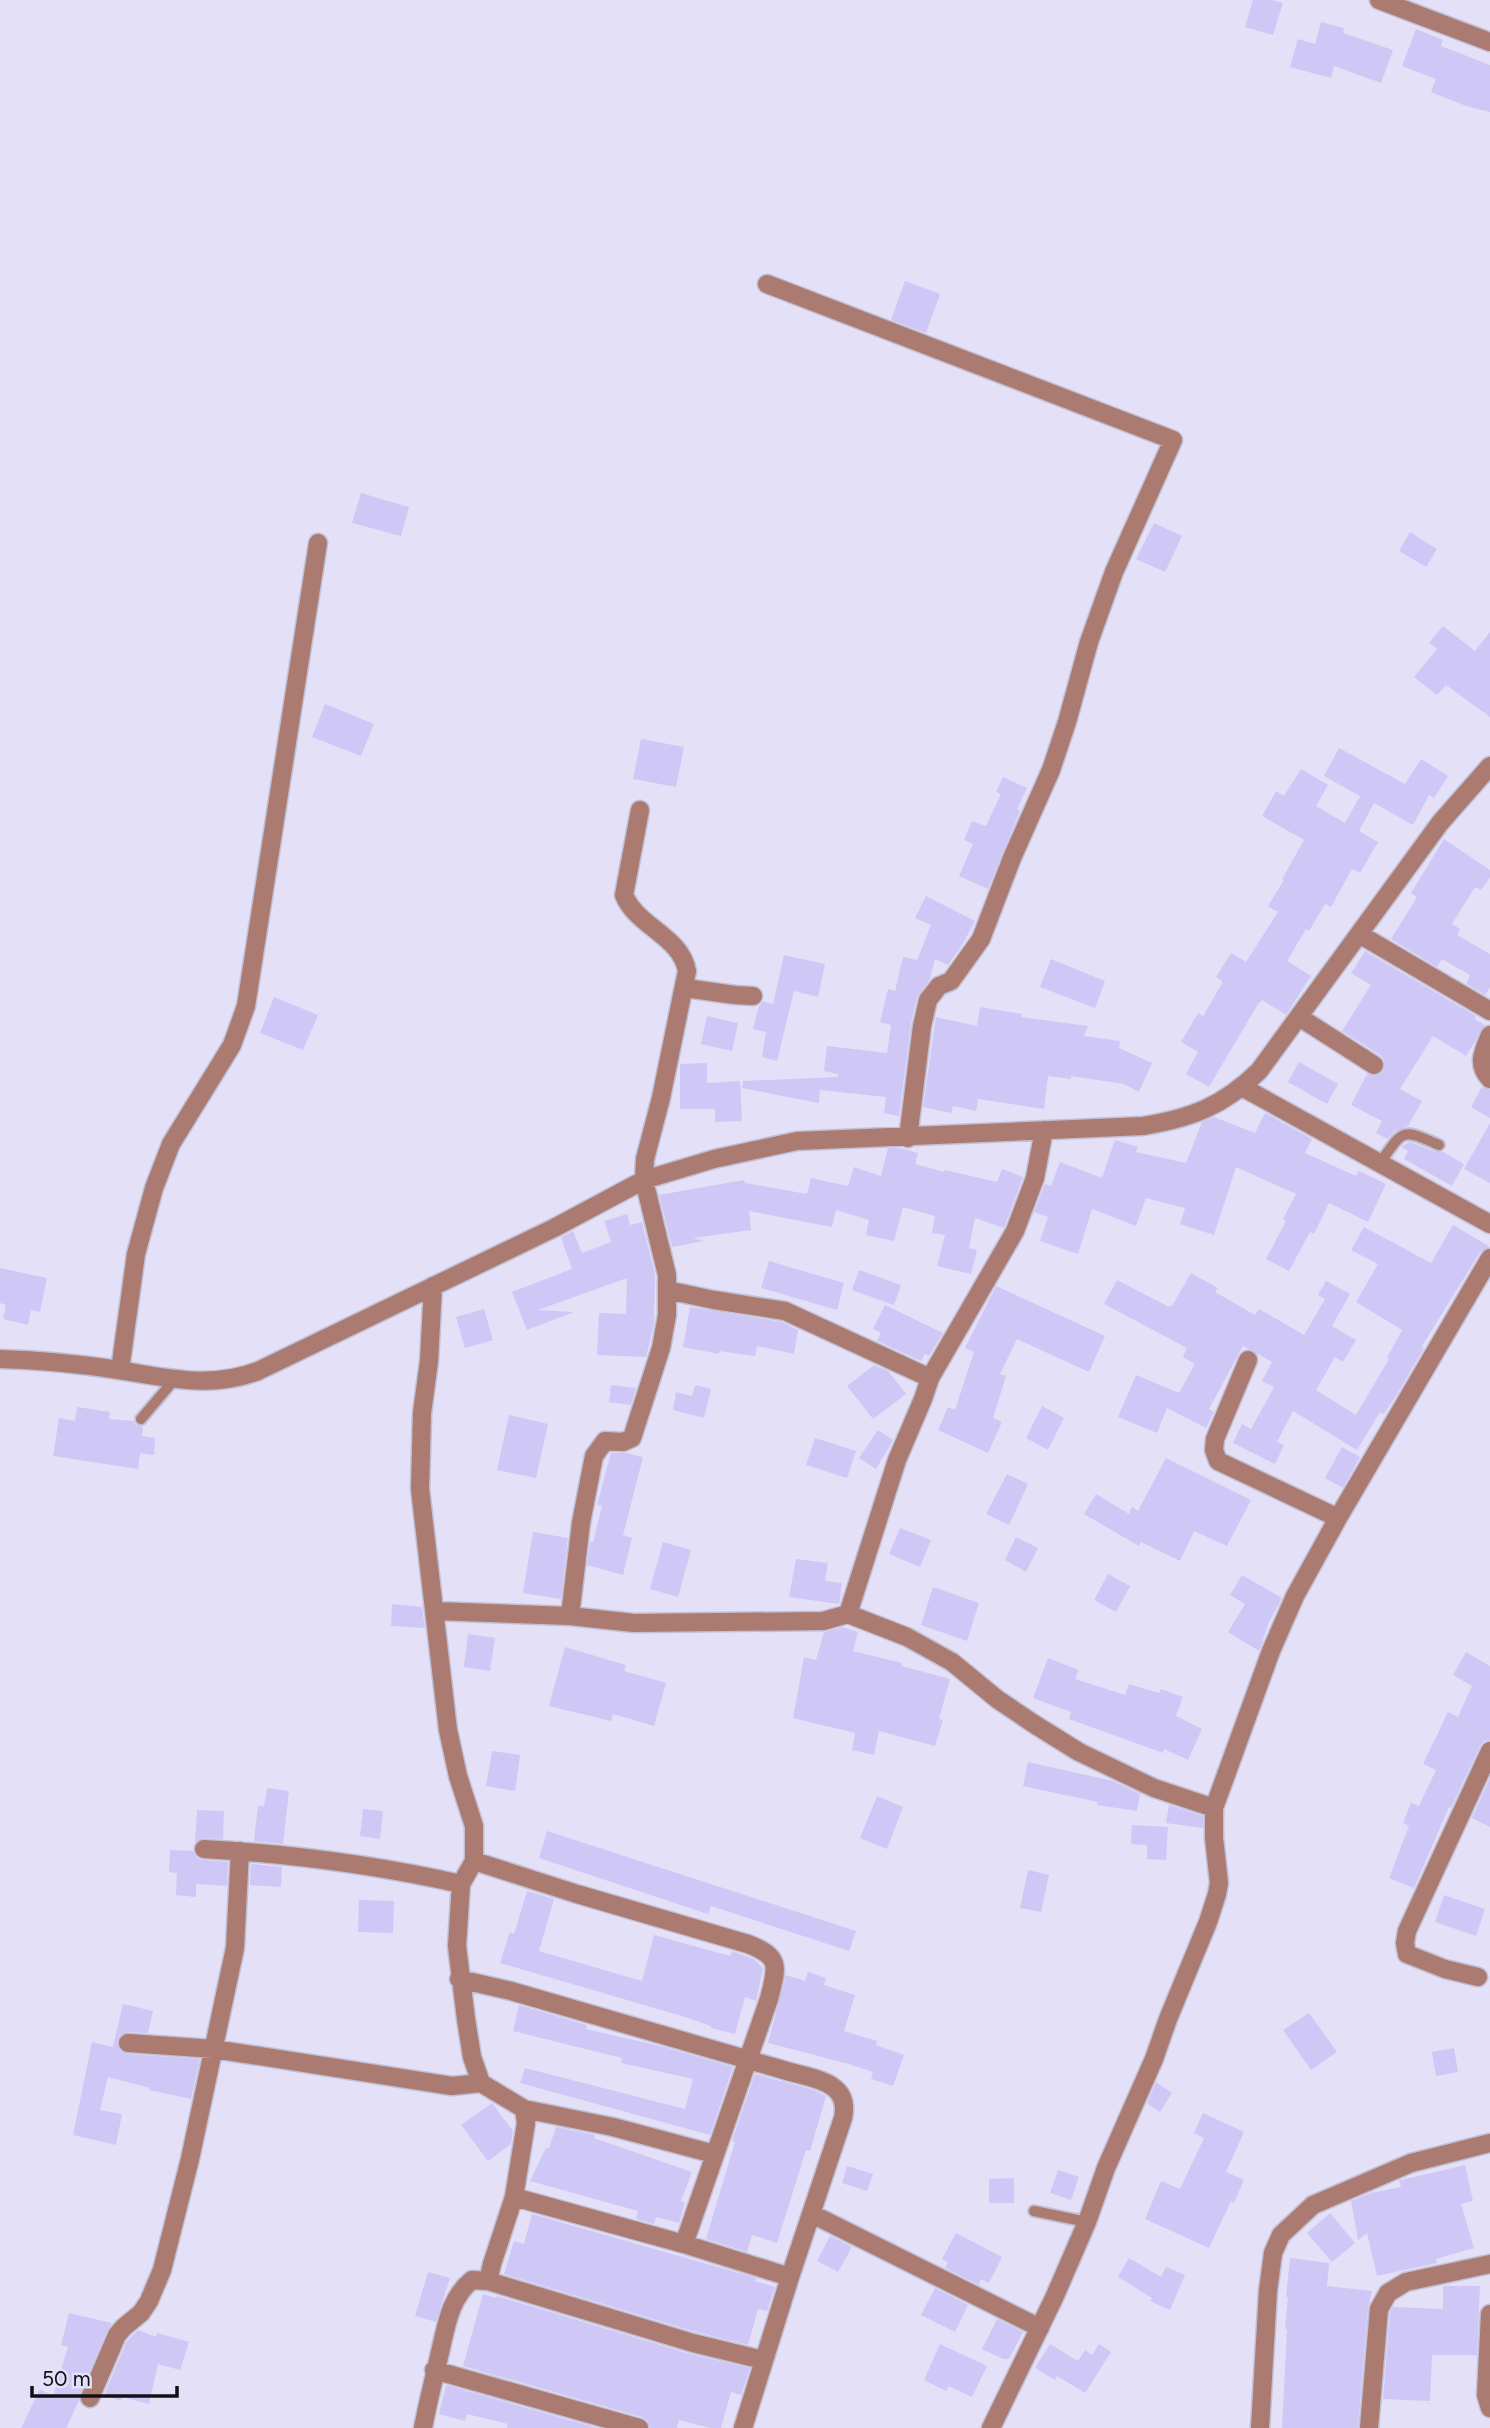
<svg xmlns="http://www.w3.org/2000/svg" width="1490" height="2428" viewBox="0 0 1490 2428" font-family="Figtree,sans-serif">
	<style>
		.building { fill: #cfc8f6 }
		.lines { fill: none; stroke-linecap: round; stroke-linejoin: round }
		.service-casing { stroke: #c1bfd3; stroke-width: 14 }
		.minor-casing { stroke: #c1bfd3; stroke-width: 21 }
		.service { stroke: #ab7a70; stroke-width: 10 }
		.minor { stroke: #ab7a70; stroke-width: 18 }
	</style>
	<rect width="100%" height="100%" fill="#e3e0f7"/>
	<!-- building -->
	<path class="building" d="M1253,0H1272L1283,3L1273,35L1245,27Z
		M1321,22L1344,28L1343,33L1393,50L1381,83L1334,66L1331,78L1290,67L1298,39L1315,44Z
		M1416,29L1443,40L1441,46L1490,65V112L1466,106L1431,92L1436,79L1402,66Z
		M905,281L940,294L926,333L891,320Z
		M361,493L409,507L401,536L352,523Z
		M1154,523L1182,536L1165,572L1136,559Z
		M1410,532L1437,549L1426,567L1399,551Z
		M1443,626L1475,651L1490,632V717L1446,685L1437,695L1414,677L1437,649L1429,643Z
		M325,704L374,724L361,756L312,737Z
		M641,739L684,747L676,787L633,779Z
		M1339,748L1405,784L1421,759L1448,776L1434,798L1429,795L1413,825L1374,803L1359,831L1378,842L1360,873L1352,869L1331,907L1325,904L1309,931L1306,929L1287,961L1311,976L1286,1015L1262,1000L1258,1004L1209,1087L1186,1074L1198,1052L1181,1042L1198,1013L1203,1016L1223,982L1216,977L1231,953L1246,962L1278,912L1268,906L1284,880L1282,879L1304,840L1262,816L1276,791L1284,796L1301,769L1328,785L1316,806L1345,823L1360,796L1324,776Z
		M1003,777L1027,788L1017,809L1020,811L988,889L959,876L973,844L964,840L972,821L986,826L1001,794L996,792Z
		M1444,839L1490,870V877L1481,890L1475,887L1452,924L1460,929L1457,935L1490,954V987L1485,995L1466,984L1470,975L1442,959L1437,967L1391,939L1417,897L1411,893Z
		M926,896L975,921L962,945L948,965L935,959L930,979L917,997L911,1024L899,1116L884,1113L886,1097L820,1090L819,1103L742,1088L743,1081L838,1077V1074L824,1071L827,1046L887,1053L891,1025L880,1022L888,989L895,991L903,957L917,960L931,925L915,918Z
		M1365,951L1476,1016L1474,1019L1485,1025L1466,1056L1433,1036L1400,1089L1422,1101L1408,1126L1395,1131L1387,1139L1376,1133L1382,1121L1351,1105L1367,1074L1374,1076L1383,1072L1384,1060L1380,1055L1342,1031L1371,985L1351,973Z
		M784,955L825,964L818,997L794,991L777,1061L762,1057L766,1032L753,1029L759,1006L763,1001L773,1004Z
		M1051,959L1105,981L1095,1008L1040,987Z
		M274,997L318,1015L303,1050L260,1033Z
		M980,1007L1022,1014L1021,1017L1088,1026L1084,1036L1120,1041L1119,1048L1152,1063L1139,1092L1124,1084L1071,1076V1079L1048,1076L1044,1109L978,1099L976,1111L953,1106L951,1113L923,1107L936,1017L977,1026Z
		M707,1016L738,1023L732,1051L701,1044Z
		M1299,1062L1338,1084L1327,1104L1288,1082Z
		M707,1063V1083L740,1081L742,1121L715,1122V1109H680V1064Z
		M1482,1087L1490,1090V1118L1471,1107Z
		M1265,1113L1312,1139L1305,1153L1356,1176L1359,1171L1386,1184L1368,1222L1329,1203L1314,1234L1310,1232L1289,1271L1266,1259L1286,1221L1283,1219L1296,1194L1236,1167L1214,1235L1180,1224L1185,1208L1146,1198L1136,1226L1092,1209L1078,1254L1040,1241L1048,1217L1034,1212L1045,1184L1051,1186L1060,1162L1102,1178L1115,1140L1138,1147L1136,1152L1186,1163L1202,1122L1214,1117L1255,1133Z
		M1490,1123V1183L1464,1169Z
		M1410,1142L1436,1152H1443L1464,1164L1452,1186L1404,1159L1408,1151L1401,1147Z
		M888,1148H900L918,1153L915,1164L944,1172L945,1170L997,1182L1002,1169L1023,1177L1004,1228L975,1218L969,1248L977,1250L971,1274L937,1266L945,1235L932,1233L935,1216L903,1207L894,1241L866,1235L869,1220L836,1210L832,1227L749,1211L751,1230L693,1238L704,1241L672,1247L659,1195L744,1180L745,1183L807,1194L811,1178L848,1186L854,1167L881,1176Z
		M627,1214L630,1225L642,1222L655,1274L654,1324L646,1357L597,1355L599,1313L626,1314L627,1278L538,1310L574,1312L527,1330L512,1292L572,1269L561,1237L573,1231L582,1253L611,1242L604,1221Z
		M1453,1225L1490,1247L1480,1252L1422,1346L1424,1348L1396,1396L1384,1414L1380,1412L1357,1450L1293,1411L1277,1442L1284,1445L1275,1464L1233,1443L1242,1424L1251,1429L1274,1387L1262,1381L1272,1362L1243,1346L1209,1409L1214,1412L1206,1428L1167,1408L1157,1433L1118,1417L1136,1375L1179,1393L1195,1364L1183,1357L1187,1348L1104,1304L1117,1280L1169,1307L1170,1305L1172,1306L1191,1273L1218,1288L1215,1292L1255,1315L1259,1309L1304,1335L1325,1299L1318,1295L1326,1281L1350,1294L1332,1326L1356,1340L1343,1362L1335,1357L1316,1390L1356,1415L1389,1359L1387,1358L1402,1330L1356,1302L1378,1264L1351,1250L1364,1227L1431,1263Z
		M769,1261L844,1283L837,1310L761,1288Z
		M0,1268L47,1278L40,1312L31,1310L28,1325L3,1319L6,1305L0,1303Z
		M859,1270L901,1285L894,1305L852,1290Z
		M996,1286L1105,1336L1089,1372L1017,1339L1000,1374L1006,1376L993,1418L1002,1422L988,1453L938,1430L948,1407L955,1410L974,1352L965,1348Z
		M885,1305L943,1333L929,1356L925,1354L921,1361L877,1341L881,1333L873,1329Z
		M690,1307L782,1322L798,1330L794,1354L757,1346L755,1356L719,1351V1354L683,1347Z
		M484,1309L493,1340L465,1348L456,1317Z
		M874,1365L888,1371L906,1394L873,1419L847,1386Z
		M611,1385L636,1388L631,1405L609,1402Z
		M695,1385L711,1389L704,1418L673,1410L676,1392L692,1396Z
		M1042,1406L1064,1418L1048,1450L1026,1438Z
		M77,1407L110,1412L109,1419L133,1421L136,1425L143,1427L142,1436L155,1438L154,1455L140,1453L138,1469L53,1456L59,1418L75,1421Z
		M509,1415L548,1424L536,1478L497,1470Z
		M878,1430L893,1440L876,1469L859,1458Z
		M815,1438L856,1451L847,1478L806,1465Z
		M1342,1447L1360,1457L1343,1488L1325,1478Z
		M611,1453H626L643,1457L623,1535L632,1538L623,1575L587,1565L590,1542H593L602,1506L597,1505Z
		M1166,1458L1251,1500L1227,1546L1194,1531L1180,1561L1141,1542L1139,1546L1084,1514L1096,1494L1129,1514L1132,1507L1138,1511Z
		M1007,1474L1028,1484L1009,1525L986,1514Z
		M900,1528L931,1540L920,1567L889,1554Z
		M533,1532L568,1538L561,1599L523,1593Z
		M1016,1537L1038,1548L1026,1572L1005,1560Z
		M663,1542L691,1550L678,1597L650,1589Z
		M796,1559L828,1563L825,1581L842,1583L839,1604L789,1597Z
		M1108,1574L1130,1586L1116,1612L1094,1600Z
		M1242,1575L1282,1598L1269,1622L1259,1651L1228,1632L1245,1604L1230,1595Z
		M933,1587L979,1603L967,1641L921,1625Z
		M392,1604L422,1607L425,1628L391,1626Z
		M842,1627L858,1632L853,1651L902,1663V1666L950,1679L939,1719L943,1720L935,1746L879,1731L874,1755L852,1750L855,1733L793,1718L804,1657L816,1660L824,1632Z
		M468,1634L495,1638L490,1671L464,1667Z
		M565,1647L626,1665L624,1671L666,1683L654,1726L613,1714L611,1721L549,1706Z
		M1466,1652L1490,1666V1740L1484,1741L1480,1746L1451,1808L1449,1807L1414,1888L1389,1878L1409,1826L1403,1823L1411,1803L1419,1806L1436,1770L1423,1764L1448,1712L1458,1717L1472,1686L1453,1675Z
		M1048,1658L1079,1670L1075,1679L1125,1695L1129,1684L1159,1693L1161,1689L1183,1697L1176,1716L1202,1729L1188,1760L1164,1749L1163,1753L1069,1719L1071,1712L1033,1698Z
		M492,1751L520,1755L515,1791L486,1786Z
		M1028,1762L1113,1781L1140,1794L1137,1811L1097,1805L1098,1802L1023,1786Z
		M1490,1778V1827L1472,1818Z
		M267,1788L289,1791L283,1844L254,1841L258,1806H264Z
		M877,1796L903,1807L887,1849L860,1838Z
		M1169,1805L1203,1816V1828L1166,1823Z
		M363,1809L383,1811L380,1839L360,1836Z
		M197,1810L224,1811L223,1839L204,1838L195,1842Z
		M1132,1825L1168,1827L1166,1860L1147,1859V1845L1131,1844Z
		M547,1831L856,1931L849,1951L711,1906L708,1914L539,1858Z
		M170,1850L193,1851L197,1858L203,1860L228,1862L227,1886L196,1884V1897L176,1895L177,1873L169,1872Z
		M251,1864L282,1867L281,1887L250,1885Z
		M1028,1870L1049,1875L1041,1912L1020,1908Z
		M527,1891L554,1899L539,1951L642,1981L654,1935L730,1956L732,1951L754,1959L763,1968L756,2001L745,1997L735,2034L711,2028V2026L685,2017L500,1963L510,1932L514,1934Z
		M1444,1895L1485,1909L1476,1936L1435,1922Z
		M359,1900L394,1901L393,1933L358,1932Z
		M808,1972L826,1978L824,1985L855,1995L844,2031L877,2041L876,2045L904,2055L893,2086L871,2079L873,2072L849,2064L768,2043L786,1975L805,1981Z
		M123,2004L153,2011L148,2033L128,2032L119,2036L117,2043L121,2052L127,2054L200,2059L191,2099L149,2090L150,2088L108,2077L100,2110L122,2114L116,2145L73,2135L92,2042L113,2047Z
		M519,2005L587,2025L586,2029L664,2047L733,2067L710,2135L520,2083L525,2068L685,2109L693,2079L621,2063L622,2058L513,2031Z
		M1309,2013L1337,2052L1311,2070L1283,2030Z
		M1454,2048L1458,2072L1436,2076L1432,2052Z
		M755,2074L814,2090L826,2096L810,2151L806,2150L777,2243L752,2235L747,2252L706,2239L735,2142L732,2141Z
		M1156,2082L1172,2093L1160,2112L1147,2103Z
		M492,2103L513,2131L511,2144L488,2161L461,2125Z
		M1203,2113L1244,2132L1226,2172L1244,2180L1234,2203L1231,2201L1209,2248L1145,2219L1161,2181L1180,2189L1204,2138L1194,2133Z
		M556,2127L595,2135L594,2138L692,2172L681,2201L685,2202L679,2223L656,2217L654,2224L636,2219L638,2211L530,2181L546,2148H549Z
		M1465,2165L1473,2201L1461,2204L1474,2248L1436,2259L1437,2263L1377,2276L1367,2233L1358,2240L1351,2201L1371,2193L1401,2187L1399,2180H1401Z
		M847,2166L873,2174L867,2191L842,2183Z
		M1058,2170L1079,2177L1071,2200L1050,2193Z
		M1014,2178V2203H989V2179Z
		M1330,2213L1355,2243L1332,2262L1307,2233Z
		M532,2214L756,2278L755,2281L775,2287L767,2311L758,2309L748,2345L696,2332L504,2274L514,2241L524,2244Z
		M956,2233L1002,2257L989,2283L981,2279L979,2285L945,2268L948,2262L942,2259Z
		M830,2236L852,2247L838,2272L817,2261Z
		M1129,2258L1161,2277L1166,2267L1185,2275L1170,2310L1150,2301L1152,2298L1118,2277Z
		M1290,2258L1329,2263L1327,2286L1372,2291L1368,2308L1358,2428H1282L1287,2329H1285L1288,2297H1286Z
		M428,2272L450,2278L436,2322L415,2316Z
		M1443,2286H1480L1477,2355H1432L1430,2401L1383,2399L1390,2312L1393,2307L1443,2309Z
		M935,2288L968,2305L955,2332L921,2315Z
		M483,2294L496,2298L497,2296L690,2354L750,2368L741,2395L731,2392L721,2428H710L679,2420L677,2428H650L648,2421L642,2417L463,2366Z
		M69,2313L112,2323L107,2331L80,2394L79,2401L66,2428H21L40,2389L53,2396L68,2347L61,2345Z
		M997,2319L1023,2332L1009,2359H1003L982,2349Z
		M138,2330L156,2337L157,2333L189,2342L180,2370L158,2364L149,2404L122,2397L121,2401L104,2395L127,2341Z
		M940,2344L987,2366L972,2397L949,2386L946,2391L924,2380Z
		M1050,2344L1078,2361L1085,2350L1092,2355L1099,2344L1111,2352L1085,2393L1057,2376L1055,2380L1035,2368Z
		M446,2385L597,2428H507L508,2424L467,2414L465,2421L439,2414Z"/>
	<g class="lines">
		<defs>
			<path id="service" d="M1380,1163C1404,1129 1401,1128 1439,1145
				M141,1419L174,1380
				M1034,2211L1087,2222"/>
			<path id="minor" d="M1379,0L1490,42
				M767,284L1173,440L1114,572L1089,642L1067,722L1051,770L1012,858L981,939L951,981L939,986L928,1000L922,1026L908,1138
				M1359,934L1490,1011
				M685,988L735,995L753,996
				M1299,1017L1374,1065
				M1490,1035C1483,1052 1476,1064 1490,1079
				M1242,1087L1490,1224
				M667,1290L714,1300L785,1311L930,1378
				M0,1359C40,1360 80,1364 119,1370C167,1378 211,1389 258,1371L554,1228L644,1180L714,1159L797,1141L1143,1126C1192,1118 1223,1106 1259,1071L1440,823L1490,766
				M1248,1360L1215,1439L1214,1450L1218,1461L1338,1518
				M120,1370L136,1254L154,1188L171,1144L232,1045L246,1006L318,543
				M435,1611L570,1616L634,1623L823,1621L848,1614L907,1637L952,1662L997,1699L1034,1724L1079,1752L1154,1788L1214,1808
				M848,1614L897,1460L923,1399L930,1378L1015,1231L1035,1178L1044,1130
				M570,1616L581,1523L594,1456L605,1441L623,1442L632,1438L661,1348L667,1315V1275L644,1180L645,1159L661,1098L687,971C681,936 637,927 624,895L640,810
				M204,1849C291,1854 376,1865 461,1884
				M474,1861L577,1894L748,1944C782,1957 777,1967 769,1999L684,2244L790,2277L743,2428
				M1478,1977L1445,1969L1407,1954L1405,1943L1407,1931L1490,1751
				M459,1979L511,1991L787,2071C813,2079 851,2081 843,2118L790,2277
				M128,2043L214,2049L452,2086L481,2083
				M524,2109L613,2127L714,2154
				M514,2197L684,2244
				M812,2214L1040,2328
				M488,2281L693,2343L763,2360
				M1490,2314L1486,2395L1490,2408
				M434,2370L639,2428
				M90,2398L117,2335L124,2327L141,2313L149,2301L162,2270L190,2159L235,1948L240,1851
				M423,2428C428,2401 435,2375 441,2348C447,2322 451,2297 472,2280L488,2281L492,2264L514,2197L526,2123L524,2109L481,2083L472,2057L466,2019L457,1946L461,1884L474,1861V1826L458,1776L448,1730L420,1489L422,1413L429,1361L433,1286
				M991,2428L1054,2298L1087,2222L1106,2168L1154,2059L1168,2019L1208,1922L1217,1894L1219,1883L1214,1838V1808L1271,1651L1295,1596L1338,1518L1490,1258
				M1260,2428L1268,2291L1273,2253L1281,2235L1313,2205L1411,2163L1490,2143
				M1369,2428L1379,2309L1388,2293L1406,2282L1490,2264"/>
		</defs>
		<!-- service casing -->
		<use href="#service" class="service-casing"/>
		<!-- minor casing -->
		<use href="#minor" class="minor-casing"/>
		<!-- service -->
		<use href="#service" class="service"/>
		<!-- minor -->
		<use href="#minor" class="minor"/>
	</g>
	<!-- scale -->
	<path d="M32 2386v10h145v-10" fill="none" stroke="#111017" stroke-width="3.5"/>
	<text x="42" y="2386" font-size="21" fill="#111017" stroke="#e3e0f7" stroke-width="5" paint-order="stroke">50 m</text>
</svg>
